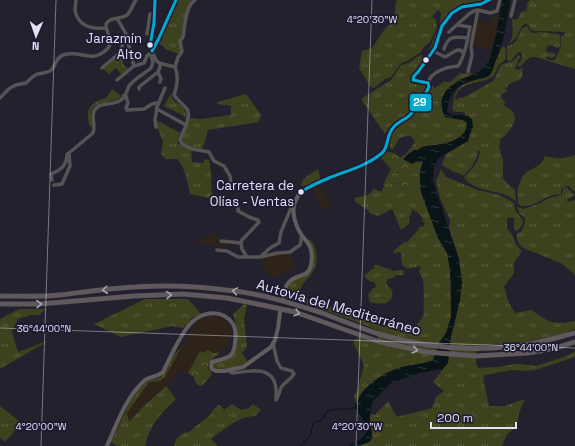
<svg xmlns="http://www.w3.org/2000/svg" width="575" height="446" viewBox="0 0 575 446" font-family="'Space Grotesk',sans-serif">
	<style>
		.industrial { fill: #2e2319 }
		.grass { fill: url(#grass-tufts) }
		.forest { fill: url(#forest-crowns) }
		.water { fill: url(#water-ripples) }
		.lines { fill: none; stroke-linecap: round; stroke-linejoin: round }
		.stream { stroke: #091416; stroke-width: 1 }
		.minor { stroke: #565355; stroke-width: 3.5 }
		.major { stroke: #625c5f; stroke-width: 4 }
		.highway { stroke: #5f585d; stroke-width: 5 }
		.bus-1-casing { stroke: #1d1b33; stroke-width: 6 }
		.bus-1 { stroke: #00a9ce; stroke-width: 3 }
		.oneway { stroke: #a7a4b0 }
		.ticks { fill: none; stroke: #e2e2f3; stroke-width: 1; stroke-opacity: 0.45 }
		.bus-dot { fill: #e2e2f3; stroke: #1d1b33; stroke-width: 1.5 }
		.labels { text-anchor: middle; dominant-baseline: central; stroke-width: 3.5; stroke-linejoin: round; paint-order: stroke }
		.bus-label { font-size: 13px; fill: #e2e2f3; stroke: #1d1b33; text-anchor: end }
		.street-label { font-size: 14px; fill: #e2e2f3; stroke: #1d1b33 }
		.ticks-label { font-size: 10px; text-anchor: middle; fill: #e2e2f3; stroke: #1d1b33; stroke-width: 3.5; stroke-linejoin: round; paint-order: stroke }
		.line-badge { stroke: #1d1b33; stroke-width: 1.5 }
		.badge-label { font-size: 11px; text-anchor: middle; font-weight: bold; fill: #fff }
	</style>
	<defs>
		<pattern id="grass-tufts" width="24" height="20" patternUnits="userSpaceOnUse"><rect width="24" height="20" fill="#3e411d"/><path d="M3 7l-1-3M5 7V3M7 7l1-3M15 17l-1-3M17 17v-4M19 17l1-3" fill="none" stroke="#5a5c3e"/></pattern>
		<pattern id="forest-crowns" width="20" height="18" patternUnits="userSpaceOnUse"><rect width="20" height="18" fill="#3e411d"/><path d="M2 6a3 3 0 1 1 6 0M12 15a3 3 0 1 1 6 0" fill="none" stroke="#5a5c3e"/></pattern>
		<pattern id="water-ripples" width="26" height="14" patternUnits="userSpaceOnUse"><rect width="26" height="14" fill="#091416"/><path d="M2 4q2-2 4 0t4 0M15 11q2-2 4 0t4 0" fill="none" stroke="#2d3638"/></pattern>
	</defs>
	<rect width="100%" height="100%" fill="#22212d"/>
	<!-- industrial -->
	<path class="industrial" d="M493,14L499,15L492,50L472,46L477,20L492,23Z
		M320,185L319,187L322,188L331,205L322,210L312,187Z
		M212,232H215L219,236L217,237V243H229V246H225L224,249L199,242L198,239L210,236L211,235Z
		M282,253L283,255L291,253L293,257L291,259L296,267L274,278L273,276L270,277L269,274H267L262,259L268,256Z
		M210,316L219,317L224,319L231,326L232,329V333L227,346L220,352L213,353L208,351L203,353L193,364L188,373L179,369L174,379L144,406L129,423L127,413L149,382L160,381L165,377L196,322L200,320Z"/>
	<!-- grass -->
	<path class="grass" d="M178,0H192V1L186,12L180,40V52L179,54L165,49L163,46L158,43Z
		M397,0H486L461,4L456,7L449,14L433,49L429,54L428,53L431,46L432,42L440,24L441,13L438,10L432,17L436,20L437,27L430,42L424,47L421,52L407,61L401,63L391,77L385,79L374,88L371,87L359,68L362,51L372,48L384,30L394,20L396,1Z
		M530,0H575V69L535,57C525,57 525,65 518,67V65C521,61 523,57 521,52H519C514,54 514,61 508,61L507,59V46C522,43 516,29 527,26L529,30L532,33L542,32L559,34C561,38 562,45 558,48L552,45L551,46L549,45L545,50L550,53L551,52L556,54L554,57L551,58L547,56L546,58C549,60 551,61 555,60L561,46V36H564V32L545,31H535L531,30C529,26 528,23 523,25C518,32 516,41 508,44C515,38 512,28 512,19L514,20V19L517,20L522,11H523L526,12L527,10L526,9L528,6L526,5Z
		M504,46C507,49 506,56 505,60C504,61 501,63 500,64C496,68 496,74 492,77C480,85 459,80 455,99L457,100L459,98H463L493,81C497,76 497,71 500,67C503,62 508,64 512,61C515,60 516,57 519,55L520,57L515,68L516,69L519,70L522,67L523,73L521,79L509,84L505,90L508,91L502,94L501,97L505,103L504,106C525,113 511,131 500,140V144L499,147L502,157L503,158V178L510,186L515,190L516,202C504,188 474,194 464,177C472,169 479,162 480,151H478C477,161 471,169 463,176C459,172 456,173 452,171C448,169 447,167 443,166L442,164L447,153L468,141L470,134L473,127L468,116H465V113C461,111 458,113 453,111C452,107 453,103 454,98C457,82 473,81 487,77L499,54L501,48Z
		M119,55L124,61L122,63L128,69L121,74L116,68L109,74L104,70V68Z
		M420,55H422L423,60L415,73L411,76L410,81L413,84L424,83L427,86L408,115L390,126L385,134L361,99L391,80L401,65L409,63Z
		M171,93C171,93 172,98 173,99C178,106 186,104 186,117L164,106Z
		M246,94L261,115L259,122L208,130L202,150L191,147L183,143L182,138L190,118L201,119L231,115V106L214,103Z
		M418,106C426,110 433,110 442,110L445,117L463,120L467,123C467,139 448,143 436,145C430,146 423,145 418,150H413L403,159L401,158L402,156L405,155L415,142L411,136C395,136 400,142 392,150L389,145L391,132L395,127L410,119L413,116Z
		M156,120L180,133L178,137V145H179V143L182,146L191,149L192,162L204,163V159L209,160L211,172L212,199L190,194C187,181 186,169 177,159H166L161,154L163,141L157,127Z
		M575,155V192L572,190L569,186H567L561,189V195C559,195 556,194 554,195C544,196 528,212 518,204C518,199 517,193 518,188C519,183 522,176 527,172C533,168 543,165 545,156C555,159 565,159 575,155Z
		M318,169L321,180L308,185L301,186C302,177 311,174 318,169Z
		M441,169L446,177L456,181L478,190L499,195L513,202C515,206 515,211 518,214C523,221 526,222 518,230L515,231L514,228V218H507V228L513,236L516,245L522,251L514,262V273L504,287L509,303L515,313L531,310L550,322L564,323L575,321V329L557,335L524,342L477,346L476,364L478,368L498,367L515,364H521L536,366L567,356L575,351V357L535,370L526,371L511,370L485,375L483,378L489,406H505L525,399L519,413L518,420L513,430L507,434L502,446H359L369,442C370,439 372,435 372,431C371,425 369,420 370,413L375,415L388,401L397,417L432,408L436,397L444,391L433,382L443,369L448,362L451,337L460,300L453,242L449,228L450,220L440,198L436,181Z
		M386,178C398,186 406,191 421,192L438,238L447,253L450,269L451,317L446,333L439,343L433,360C422,366 408,365 396,369C379,375 366,387 356,403L354,397L357,391L364,366L353,342L358,337L376,343L380,331C347,318 314,306 280,296L281,294L286,295C287,291 287,286 290,283C297,277 313,276 313,264C313,257 308,246 306,239H308C312,241 314,244 315,248C323,277 299,277 300,295C311,303 328,305 341,310C356,315 369,320 383,327C394,320 398,325 407,332C413,327 420,323 423,316C424,313 424,284 423,281C423,278 420,275 419,272L421,266L408,269L402,265L401,253L399,252L394,254L393,252C396,248 400,246 403,243L407,242L418,230L419,227L424,226L425,223L422,221L423,219L418,213L412,209L411,214L409,217L410,219L409,224L401,230L392,209L378,216L369,213V211L357,203L355,202V198C363,196 370,196 374,188L378,191H382L384,185H383Z
		M566,187L575,195L568,199L567,201L568,202L575,200V275L561,263L523,248C518,243 516,240 517,233L521,232L525,223V218L519,213L517,207L524,209C529,207 535,205 540,203C545,201 548,198 553,197C556,196 559,196 562,195L563,189Z
		M374,265H378L382,267L389,269L393,271L400,270L405,271L403,275H396L393,278L387,279C385,285 388,286 392,290C395,305 380,305 370,302L368,295L373,288L376,287L375,283L368,280L365,277V275L372,269H374Z
		M145,299H188L201,314L192,318L183,328L172,326L154,330L121,337L94,324Z
		M244,304L247,305L244,319L247,347L242,353L247,361C239,368 226,369 215,369L213,367V365L215,362L227,359L237,342V328L233,314Z
		M19,309H47L38,315H31L18,319L12,332L18,352L50,340L0,369V319Z
		M182,346L165,377L160,381L149,382L127,413L129,422L144,406L166,386L176,399C161,413 149,426 145,446H117L111,442L130,402L140,388L147,381L161,377L174,355Z
		M232,404L241,410L249,408L253,404L261,410L255,416C237,417 225,429 211,439L217,445V446H174C177,435 181,434 191,431C196,424 204,421 210,415C213,411 214,407 219,405L222,407L224,410Z
		M0,406L22,423L5,442L0,438Z"/>
	<!-- forest -->
	<path class="forest" d="M460,73H463L468,74L471,73L474,74L459,80L442,102V110C433,110 426,110 418,106L432,86L435,88L445,81L446,82H450Z
		M112,89L121,96L127,90C120,107 93,97 91,114C91,118 92,123 92,127H90C84,110 90,102 106,98Z
		M386,151L394,153L412,164L415,162L423,161C420,173 419,179 421,192C406,191 398,186 386,178L391,169L381,158L384,155Z
		M208,350L210,351L213,353L220,352L209,363L208,367L212,374L205,383L202,386C196,385 195,383 194,377L188,373L200,351L203,353Z"/>
	<!-- water -->
	<path class="water" d="M502,0H510C507,22 504,43 495,63C494,67 492,72 490,75C487,78 482,78 478,79C457,85 450,89 447,112L453,115H460L468,116L472,119L473,127L470,134L468,141L449,152L445,154L437,160L434,168L433,182L459,259L462,282L460,300L451,337L448,363L443,369L420,373L391,383L372,402L370,417V426L372,433V439L369,442L359,446H348C353,443 358,441 363,437C373,428 360,416 355,408C359,386 386,371 406,366C415,364 424,364 433,360L439,343L446,333L451,317V282L450,269L447,253L438,238L421,192L420,180V171L423,161L415,162L412,164L403,159L413,150H418C423,145 430,146 436,145C448,143 467,139 467,123L463,120L445,117C433,92 454,82 474,74V73L479,72L489,61L496,35Z"/>
	<g class="lines">
		<!-- stream -->
		<path class="stream" d="M301,446L311,434L313,423L322,420L327,411C336,408 345,410 355,408"/>
		<!-- minor -->
		<path class="minor" d="M76,0C76,3 75,7 75,10C78,27 92,29 106,28
			M155,0L154,23L150,41V47L156,60L160,64V67L158,72L161,79L160,82
			M511,16L515,0
			M449,32L469,14L474,11L478,10L490,13L497,11L500,0
			M147,34L150,14L155,13
			M444,49C449,34 456,37 468,38
			M433,51L445,57L457,50H460L464,53
			M159,63L175,67C179,76 177,86 174,95C178,101 183,104 187,109C192,117 183,132 180,139L182,144L192,149L209,152L214,161L224,166L230,176L231,184
			M134,66L144,63L147,56L150,53
			M175,67L178,57L180,55L182,51L180,41L183,37C185,26 185,7 195,0
			M102,68L117,55L120,52L126,34L117,18
			M468,72L472,55L471,46L478,10
			M117,80L134,66L126,35
			M428,83C431,71 447,67 458,66C465,56 468,39 470,27L457,25
			M139,89V87L158,72
			M126,96L128,103L126,108L127,110L144,109L152,104L156,103L158,105
			M0,98C4,94 8,88 14,86C17,84 22,84 26,83C30,80 33,75 38,74C42,73 46,73 50,71C56,67 55,58 63,55C81,49 91,64 106,50C109,47 110,46 110,42C110,36 106,30 106,24C111,16 120,20 127,15C131,11 133,4 136,0
			M157,109L186,125
			M156,127L155,120L157,107L165,88
			M52,180L51,174C61,170 67,165 67,154L69,153
			M54,185L62,184L70,166L69,153L93,133C96,126 91,118 94,111C100,101 111,106 119,101C126,98 126,92 129,86C135,78 144,74 151,68L153,62L150,53L159,38L176,0
			M238,208V211L249,217L258,220L259,222L242,240L241,243
			M221,241L241,243L242,249L247,257
			M217,250L227,251L238,257H260L278,253L290,252L300,245L301,241V238L303,237
			M260,257L270,248L279,243L281,232L291,208L294,207
			M273,343L277,361L281,368L292,371L294,374C291,379 288,380 284,384C279,388 280,395 276,400
			M229,370L230,372L233,373C256,370 279,365 276,399"/>
		<!-- major -->
		<path class="major" d="M283,297C284,292 286,284 290,281C298,274 309,277 311,265C312,260 312,252 310,247C308,242 304,239 301,234C296,227 292,214 294,205C295,201 297,198 299,194C304,187 315,184 323,181C339,174 365,166 379,156C389,148 385,142 390,132C393,123 404,121 410,115C418,107 424,96 429,87L428,83C423,81 418,82 413,80L414,76C420,71 420,67 425,61C428,56 433,52 436,46C438,41 439,34 441,28C443,23 448,17 452,13C465,0 479,8 489,0
			M107,446C117,423 126,397 145,380C151,376 157,377 163,372C170,358 181,332 192,322C204,311 223,309 233,324C236,329 236,336 235,342C235,347 234,352 230,356C225,359 218,360 212,362L211,366L212,369L216,371H224L243,367L271,347L275,340L278,328L280,312"/>
		<!-- highway -->
		<path class="highway" d="M0,296C20,296 40,297 60,295C85,292 110,288 135,287C165,285 196,286 226,290C259,293 291,303 322,313C341,320 360,328 379,334C425,348 475,352 522,345C540,343 558,337 575,333
			M0,304H40L134,296L183,294L227,298L267,306L295,312L377,341L426,352L476,356L528,353L556,348L575,342"/>
		<defs>
			<path id="bus-1" d="M150,45L154,23L155,0
				M152,51L159,38L176,0
				M301,192C310,186 319,182 329,178C346,171 367,166 382,153C389,147 386,135 393,128C397,122 405,120 410,115C418,107 424,97 429,87L428,83L413,80L414,76L418,72L435,48L442,26L452,13L462,7L481,4L489,0"/>
		</defs>
		<!-- bus-1 casing -->
		<use href="#bus-1" class="bus-1-casing"/>
		<!-- bus-1 -->
		<use href="#bus-1" class="bus-1"/>
	</g>
	<!-- one-way arrows -->
	<defs><path id="oneway-chevron" d="M-2-3.5L2.5 0L-2 3.5" fill="none" stroke-width="1.6" stroke-linecap="round" stroke-linejoin="round"/></defs>
	<g class="oneway">
		<use href="#oneway-chevron" transform="translate(105 290) rotate(174)"/>
		<use href="#oneway-chevron" transform="translate(235 291) rotate(-170)"/>
		<use href="#oneway-chevron" transform="translate(169 295) rotate(-2)"/>
		<use href="#oneway-chevron" transform="translate(39 304) rotate(-2)"/>
		<use href="#oneway-chevron" transform="translate(297 313) rotate(17)"/>
		<use href="#oneway-chevron" transform="translate(415 350) rotate(12)"/>
	</g>
	<!-- ticks -->
	<path class="ticks" d="M0,328L575,348M41,446L56,0M356,446L372,0"/>
	<!-- markers -->
	<g class="bus-dot">
		<circle cx="150" cy="45" r="3.5"/>
		<circle cx="426" cy="60" r="3.5"/>
		<circle cx="301" cy="192" r="3.5"/>
	</g>
	<g class="labels">
		<!-- bus labels -->
		<g class="bus-label">
			<text x="142" y="38">Jarazmín<tspan x="142" dy="16">Alto</tspan></text>
			<text x="294" y="185">Carretera de<tspan x="294" dy="16">Olías - Ventas</tspan></text>
		</g>
		<!-- street labels -->
		<g class="street-label">
			<text transform="translate(339 307) rotate(16)">Autovía del Mediterráneo</text>
		</g>
	</g>
	<g class="ticks-label">
		<text x="372" y="23">4°20'30"W</text>
		<text x="44" y="332">36°44'00"N</text>
		<text x="531" y="351">36°44'00"N</text>
		<text x="41" y="430">4°20'00"W</text>
		<text x="357" y="430">4°20'30"W</text>
	</g>
	<rect class="line-badge" x="409" y="93" width="23" height="19" rx="4" fill="#00a9ce"/>
	<g class="badge-label">
		<text x="420" y="106">29</text>
	</g>
	<!-- north arrow -->
	<g transform="translate(36 36) rotate(182)" stroke="#1d1b33" stroke-width="3" paint-order="stroke">
	<path d="M0-3L7 15L0 10L-7 15Z" fill="#e2e2f3"/>
	<text y="-6" font-size="11" font-weight="bold" text-anchor="middle" fill="#e2e2f3">N</text>
	</g>
	<!-- scale -->
	<path d="M431 422v6h85v-6" fill="none" stroke="#e2e2f3" stroke-width="2"/>
	<text x="437" y="422" font-size="12" fill="#e2e2f3" stroke="#1d1b33" stroke-width="3" paint-order="stroke">200 m</text>
</svg>
